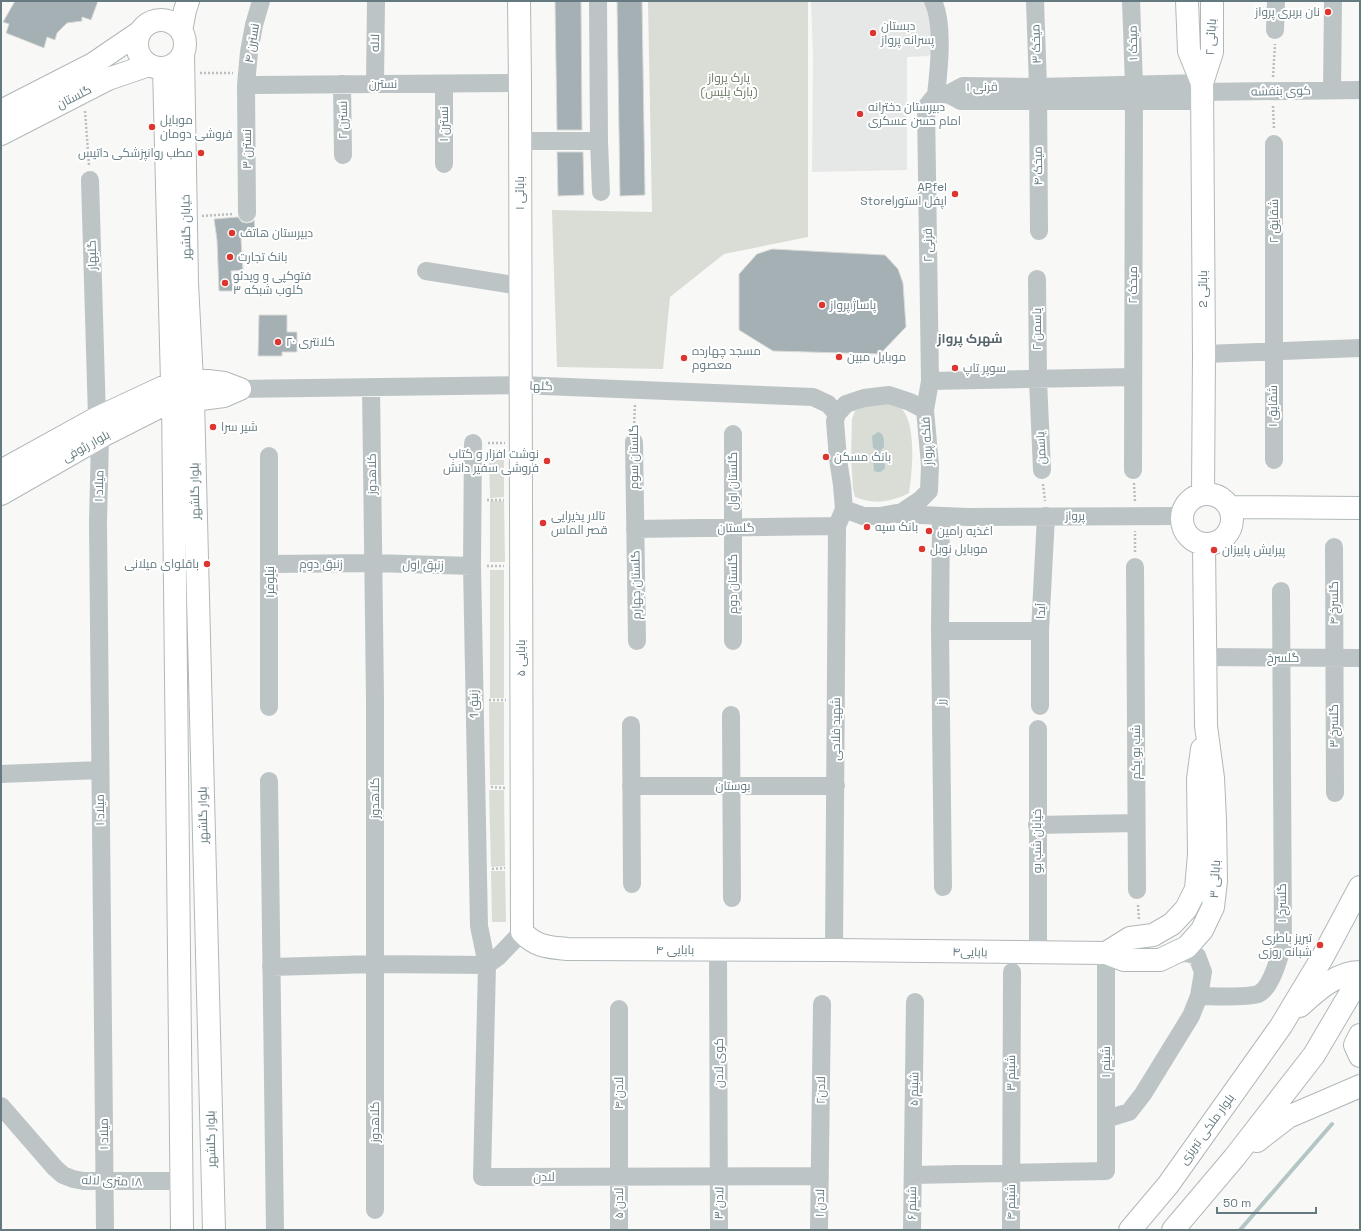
<svg xmlns="http://www.w3.org/2000/svg" width="1361" height="1231" viewBox="0 0 1361 1231" font-family="'Space Grotesk',Cairo,sans-serif">
	<style>
		.built { fill: #e6e8e7 }
		.green { fill: #d9ddd5 }
		.water { fill: #b4c5c6 }
		.lines { fill: none; stroke-linecap: round; stroke-linejoin: round }
		.stream { stroke: #b4c5c6; stroke-width: 4 }
		.building { fill: #a4b0b3; stroke: #dadad8 }
		.major-casing { stroke: #b1b8ba; stroke-width: 24 }
		.path { stroke: #babec0; stroke-width: 2.5; stroke-dasharray: 2 2; stroke-linecap: butt }
		.minor { stroke: #bdc4c6; stroke-width: 18 }
		.major { stroke: #fff; stroke-width: 22 }
		.poi-dot { fill: #dd3631; stroke: #fff; stroke-width: 1.5 }
		.labels { text-anchor: middle; dominant-baseline: central; stroke-width: 4; stroke-linejoin: round; paint-order: stroke }
		.poi-label { font-size: 12px; fill: #647a80; stroke: #fff; text-anchor: start }
		.street-label { font-size: 12px; fill: #647a80; stroke: #fff }
		.park-label { font-size: 12px; fill: #6b7863; stroke: #fff }
		.neighbourhood-label { font-size: 13px; font-weight: bold; fill: #56666b; stroke: #fff }
	</style>
	<rect width="100%" height="100%" fill="#f8f8f6"/>
	<!-- built -->
	<path class="built" d="M811,1H927L934,52L928,56L907,57V170L812,172L813,57Z"/>
	<!-- green -->
	<path class="green" d="M648,1H808V237L724,254L670,297L663,369L557,367L552,210L652,212Z
		M870,404C876,404 890,402 895,404C919,414 912,473 909,493C891,502 874,505 855,497L853,489L851,458L852,419L855,411Z
		M489,449H504V497L490,498Z
		M490,501H504L505,562H490Z
		M490,570H504V698H490Z
		M489,702H504V785H490Z
		M489,790H504L505,866L491,867Z
		M491,871H505L506,922H492Z"/>
	<!-- water -->
	<path class="water" d="M878,432C885,434 884,441 884,447L881,450L882,455L884,458L885,468C882,472 879,473 874,471L873,457L875,455V449L873,448L872,436Z"/>
	<g class="lines">
		<!-- stream -->
		<path class="stream" d="M1240,1230L1332,1124"/>
	</g>
	<!-- building -->
	<path class="building" d="M15,1H98L91,20L82,17V21L67,23L57,33L55,40L47,37L44,48L6,33L9,24L3,22Z
		M555,1H581L582,130H557Z
		M617,1H642L645,195L620,196Z
		M557,152H583L584,195L558,196Z
		M238,217L242,222L247,223L252,222L254,220L255,228L241,239L243,270L231,271L233,291H219L217,240L214,219Z
		M772,249L885,255L898,269L903,283L906,327L880,354L773,351L739,330V274L757,254Z
		M259,315H287V332H297V352H282V356H258Z"/>
	<g class="lines">
		<defs>
			<path id="major" d="M519,1L520,83L522,932C536,947 548,947 567,949L834,950L1106,953L1124,960H1160L1187,947L1202,930L1213,907L1216,881L1215,820L1213,778L1206,726L1204,545
				M1187,1L1189,51L1202,83
				M137 44a24 24 0 1 1 48 0a24 24 0 1 1-48 0Z
				M181,31L185,10L188,1
				M183,54L187,283L193,400L214,1230
				M164,68L172,383L173,400L182,1230
				M1,111L93,64L140,32
				M1,134L108,79L149,65
				M1,471L97,418L172,383L192,379L224,383L240,389
				M1182 519a25 25 0 1 1 50 0a25 25 0 1 1-50 0Z
				M1,494L104,435L173,400H193L224,396L240,389
				M1203,494L1204,354L1202,83L1212,52V1
				M1229,507L1360,508
				M1106,953L1130,938L1153,935L1172,924L1186,909L1196,889L1199,854L1198,779L1202,749
				M1300,1006C1316,991 1337,972 1360,972
				M1360,1035L1355,1045L1360,1056
				M1257,1141L1288,1117L1360,1086
				M1130,1230L1168,1185L1281,1026L1322,958L1360,887
				M1173,1230L1234,1158L1314,1055L1360,977"/>
		</defs>
		<!-- major casing -->
		<use href="#major" class="major-casing"/>
		<!-- path -->
		<path class="path" d="M200,73H233
			M1273,77L1275,44
			M1273,106L1274,129
			M85,111L89,165
			M202,216L233,214
			M634,427L635,404
			M488,443H505
			M1134,483L1135,502
			M1043,484L1045,501
			M487,500H504
			M1135,552V531
			M487,566H504
			M489,700H506
			M491,787L506,788
			M492,869L505,868
			M1138,905L1139,920"/>
		<!-- minor -->
		<path class="minor" d="M598,1L599,141L601,192
			M933,1C944,24 939,69 936,95
			M1035,1L1038,87L1039,231
			M1131,1L1134,85L1133,470
			M1275,30L1276,1
			M342,84L343,155
			M375,84L376,1
			M246,85L520,83
			M1332,90L1333,1
			M1202,92L1360,90
			M948,94L963,86L1038,87L1202,83
			M520,141H599
			M444,164V84
			M90,180L97,418L100,438L98,523L105,1230
			M247,213L246,85L249,52L254,25L261,1
			M426,271L520,286
			M1037,279L1038,380L1042,470
			M1204,354L1360,348
			M930,381L1132,377
			M371,387L375,698V1210
			M240,389L520,385L813,397L828,404L837,414
			M889,395L910,402L925,410L930,465L929,491L920,500L902,512L880,516H863L844,509L842,485L838,459L835,421L837,414L846,404L864,398Z
			M925,410L930,381L926,107L936,95L948,94L961,101H1202
			M634,442L637,641
			M473,443L472,566L479,926L487,965L482,1177L820,1176
			M269,456V707
			M1274,460V144
			M897,514L968,517L1182,516
			M941,516L940,631L943,887
			M635,529L837,526
			M1334,547L1335,793
			M270,564L373,563L472,566
			M1135,567L1137,890
			M940,631H1040
			M733,641V434
			M1206,657L1360,658
			M1040,706V631L1046,516
			M731,715L732,898
			M631,725L632,884
			M1038,729V952
			M1,774L100,770
			M269,781L275,1230
			M631,786H836
			M1037,825L1136,823
			M718,950L719,1230
			M834,950L837,526L844,509
			M1174,954L1187,953L1197,956L1203,972L1199,996
			M271,967L375,964L487,965L498,957L522,932
			M1,1106L55,1168L63,1175L73,1179L84,1181H182
			M1106,1119L1129,1112L1143,1094L1191,1016L1199,996C1213,996 1246,998 1258,994C1271,989 1279,958 1283,945L1281,591
			M913,1175L1106,1171V953
			M619,1230V1009
			M819,1230L822,1004
			M912,1230L915,1002
			M1011,1230L1012,972"/>
		<!-- major -->
		<use href="#major" class="major"/>
	</g>
	<!-- markers -->
	<g class="poi-dot">
		<circle cx="1328" cy="12" r="4"/>
		<circle cx="873" cy="33" r="4"/>
		<circle cx="860" cy="114" r="4"/>
		<circle cx="152" cy="127" r="4"/>
		<circle cx="201" cy="153" r="4"/>
		<circle cx="955" cy="194" r="4"/>
		<circle cx="232" cy="233" r="4"/>
		<circle cx="230" cy="257" r="4"/>
		<circle cx="225" cy="283" r="4"/>
		<circle cx="822" cy="305" r="4"/>
		<circle cx="278" cy="342" r="4"/>
		<circle cx="839" cy="357" r="4"/>
		<circle cx="684" cy="358" r="4"/>
		<circle cx="955" cy="368" r="4"/>
		<circle cx="213" cy="427" r="4"/>
		<circle cx="826" cy="457" r="4"/>
		<circle cx="547" cy="461" r="4"/>
		<circle cx="543" cy="523" r="4"/>
		<circle cx="867" cy="527" r="4"/>
		<circle cx="929" cy="531" r="4"/>
		<circle cx="922" cy="549" r="4"/>
		<circle cx="1214" cy="550" r="4"/>
		<circle cx="207" cy="564" r="4"/>
		<circle cx="1320" cy="945" r="4"/>
	</g>
	<g class="labels">
		<!-- poi labels -->
		<g class="poi-label">
			<text x="1320" y="12" text-anchor="end">نان بربری پرواز</text>
			<text x="881" y="26">دبستان<tspan x="881" dy="14">پسرانه پرواز</tspan></text>
			<text x="868" y="107">دبیرستان دخترانه<tspan x="868" dy="14">امام حسن عسکری</tspan></text>
			<text x="160" y="120">موبایل<tspan x="160" dy="14">فروشی دومان</tspan></text>
			<text x="193" y="153" text-anchor="end">مطب روانپزشکی داتیس</text>
			<text x="947" y="187" text-anchor="end">APfel<tspan x="947" dy="14">Store|اپفل استور</tspan></text>
			<text x="240" y="233">دبیرستان هاتف</text>
			<text x="238" y="257">بانک تجارت</text>
			<text x="233" y="276">فتوکپی و ویدئو<tspan x="233" dy="14">کلوب شبکه ۳</tspan></text>
			<text x="830" y="305">پاساژ پرواز</text>
			<text x="286" y="342">کلانتری ۲۰</text>
			<text x="692" y="351">مسجد چهارده<tspan x="692" dy="14">معصوم</tspan></text>
			<text x="847" y="357">موبایل مبین</text>
			<text x="963" y="368">سوپر تاپ</text>
			<text x="221" y="427">شیر سرا</text>
			<text x="539" y="454" text-anchor="end">نوشت افزار و کتاب<tspan x="539" dy="14">فروشی سفیر دانش</tspan></text>
			<text x="834" y="457">بانک مسکن</text>
			<text x="551" y="516">تالار پذیرایی<tspan x="551" dy="14">قصر الماس</tspan></text>
			<text x="875" y="527">بانک سپه</text>
			<text x="937" y="531">اغذیه رامین</text>
			<text x="930" y="549">موبایل نوبل</text>
			<text x="1222" y="550">پیرایش پاییزان</text>
			<text x="199" y="564" text-anchor="end">باقلوای میلانی</text>
			<text x="1312" y="938" text-anchor="end">تبریز باطری<tspan x="1312" dy="14">شبانه روزی</tspan></text>
		</g>
		<!-- street labels -->
		<g class="street-label">
			<text transform="translate(1211 37) rotate(-87)">بابائی ۲</text>
			<text transform="translate(252 43) rotate(-81)">نسترن ۴</text>
			<text transform="translate(375 43) rotate(-89)">لاله</text>
			<text transform="translate(1133 43) rotate(-92)">میخک ۱</text>
			<text transform="translate(1036 44) rotate(-92)">میخک ۳</text>
			<text x="383" y="84">نسترن</text>
			<text transform="translate(982 87) rotate(-1)">قرنی ۱</text>
			<text transform="translate(1281 91) rotate(-1)">کوی بنفشه</text>
			<text transform="translate(74 97) rotate(-27)">گلستان</text>
			<text transform="translate(343 120) rotate(-91)">نسترن ٢</text>
			<text transform="translate(444 124) rotate(-90)">نسترن ١</text>
			<text transform="translate(247 149) rotate(-90)">نسترن ٣</text>
			<text transform="translate(1038 166) rotate(-91)">میخک ۴</text>
			<text transform="translate(520 193) rotate(-90)">بابائی ۱</text>
			<text transform="translate(1274 221) rotate(-90)">شقایق ۲</text>
			<text transform="translate(186 227) rotate(-91)">خیابان گلشهر</text>
			<text transform="translate(928 245) rotate(-91)">قرنی ۲</text>
			<text transform="translate(92 255) rotate(-92)">گلبهار</text>
			<text transform="translate(1133 285) rotate(-90)">میخک ۲</text>
			<text transform="translate(1203 289) rotate(-90)">بابائی 2</text>
			<text transform="translate(1037 329) rotate(-90)">یاسمن ۲</text>
			<text transform="translate(541 386) rotate(2)">گلها</text>
			<text transform="translate(1273 406) rotate(-90)">شقایق ۱</text>
			<text transform="translate(927 441) rotate(-94)">فلکه پرواز</text>
			<text transform="translate(86 446) rotate(-29)">بلوار رئوفی</text>
			<text transform="translate(1041 448) rotate(-93)">یاسمن</text>
			<text transform="translate(634 457) rotate(-90)">گلستان سوم</text>
			<text transform="translate(372 474) rotate(-91)">کلاهدوز</text>
			<text transform="translate(733 481) rotate(-90)">گلستان اول</text>
			<text transform="translate(99 486) rotate(-89)">میلاد ۱</text>
			<text transform="translate(195 491) rotate(-91)">بلوار گلشهر</text>
			<text transform="translate(1075 516) rotate(-1)">پرواز</text>
			<text transform="translate(736 528) rotate(-1)">گلستان</text>
			<text x="321" y="564">زنبق دوم</text>
			<text transform="translate(423 565) rotate(1)">زنبق اول</text>
			<text transform="translate(270 582) rotate(-90)">نیلوفر۱</text>
			<text transform="translate(733 584) rotate(-90)">گلستان دوم</text>
			<text transform="translate(636 585) rotate(-91)">گلستان چهارم</text>
			<text transform="translate(1334 603) rotate(-90)">گلسرخ ۴</text>
			<text transform="translate(1041 611) rotate(-87)">آیدا</text>
			<text transform="translate(521 658) rotate(-90)">۵ بابایی</text>
			<text x="1283" y="658">گلسرخ</text>
			<text transform="translate(941 702) rotate(-91)">رز</text>
			<text transform="translate(474 704) rotate(-91)">زنبق 1</text>
			<text transform="translate(1334 726) rotate(-90)">گلسرخ ۳</text>
			<text transform="translate(836 729) rotate(-90)">شهید فلاحی</text>
			<text transform="translate(1136 752) rotate(-90)">شب بو یکم</text>
			<text x="733" y="786">بوستان</text>
			<text transform="translate(375 798) rotate(-90)">کلاهدوز</text>
			<text transform="translate(100 810) rotate(-91)">میلاد ۱</text>
			<text transform="translate(203 815) rotate(-91)">بلوار گلشهر</text>
			<text transform="translate(1037 841) rotate(-90)">خیابان شب بو</text>
			<text transform="translate(1215 879) rotate(-87)">بابائی ۳</text>
			<text transform="translate(1282 903) rotate(-90)">گلسرخ ۱</text>
			<text x="675" y="950">بابایی ۴</text>
			<text transform="translate(970 952) rotate(1)">بابایی۴</text>
			<text transform="translate(1106 1062) rotate(-90)">شبنم ۱</text>
			<text transform="translate(719 1063) rotate(-90)">کوی لادن</text>
			<text transform="translate(1011 1073) rotate(-90)">شبنم ۳</text>
			<text transform="translate(914 1089) rotate(-89)">شبنم ۵</text>
			<text transform="translate(821 1090) rotate(-89)">لادن۲</text>
			<text transform="translate(619 1093) rotate(-90)">لادن ۴</text>
			<text transform="translate(375 1122) rotate(-90)">کلاهدوز</text>
			<text transform="translate(1207 1129) rotate(-54)">بلوار ملکى تبریزى</text>
			<text transform="translate(104 1134) rotate(-91)">میلاد ۱</text>
			<text transform="translate(211 1139) rotate(-91)">بلوار گلشهر</text>
			<text x="544" y="1177">لادن</text>
			<text transform="translate(112 1181) rotate(2)">١٨ متری لاله</text>
			<text transform="translate(1011 1202) rotate(-90)">شبنم ۴</text>
			<text transform="translate(619 1203) rotate(-90)">لادن ۵</text>
			<text transform="translate(719 1203) rotate(-89)">لادن ۳</text>
			<text transform="translate(820 1203) rotate(-89)">لادن ۱</text>
			<text transform="translate(912 1203) rotate(-89)">شبنم ۶</text>
		</g>
		<!-- park labels -->
		<g class="park-label">
			<text x="729" y="78">پارک پرواز<tspan x="729" dy="14">(پارک پلیس)</tspan></text>
		</g>
		<!-- neighbourhood labels -->
		<g class="neighbourhood-label">
			<text x="970" y="338">شهرک پرواز</text>
		</g>
	</g>
	<!-- border -->
	<rect width="1361" height="1231" fill="none" stroke="#647a80" stroke-width="4"/>
	<!-- scale -->
	<path d="M1217 1207v6h99v-6" fill="none" stroke="#647a80" stroke-width="2"/>
	<text x="1223" y="1207" font-size="12" fill="#647a80" stroke="#ffffff" stroke-width="3" paint-order="stroke">50 m</text>
</svg>
